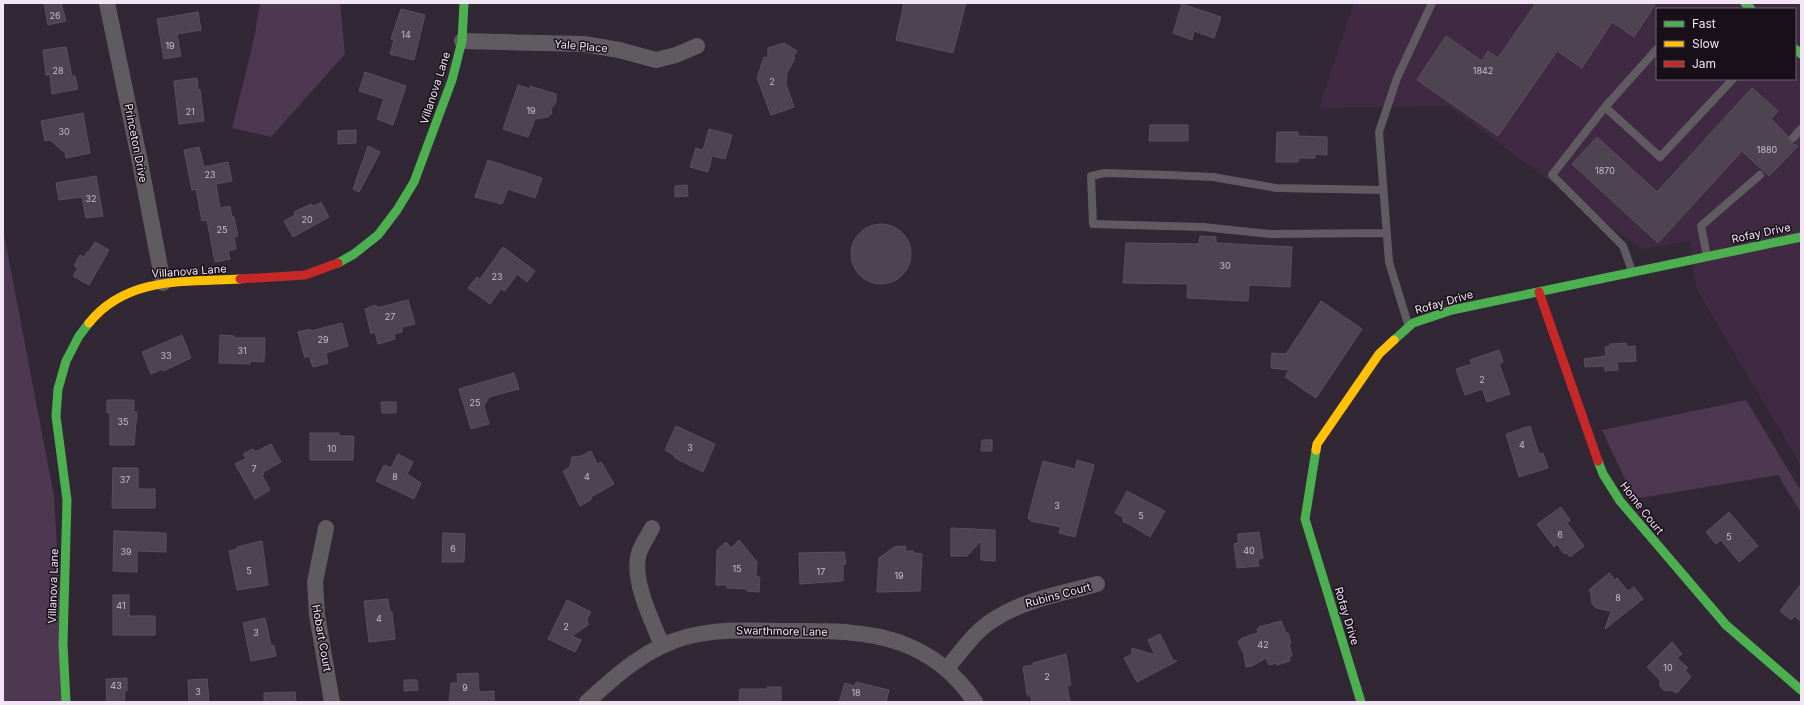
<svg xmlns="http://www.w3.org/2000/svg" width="1804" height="705" viewBox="0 0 1804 705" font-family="Inter,sans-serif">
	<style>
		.built { fill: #3f2943; fill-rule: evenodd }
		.green { fill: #4d3751 }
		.building { fill: #4e4351; stroke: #5a505c }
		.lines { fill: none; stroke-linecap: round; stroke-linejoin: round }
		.lane { stroke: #605b61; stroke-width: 8 }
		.street { stroke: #605b61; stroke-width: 16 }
		.fast { stroke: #4caf50; stroke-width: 9 }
		.slow { stroke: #ffc107; stroke-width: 9 }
		.jam { stroke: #c62828; stroke-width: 9 }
		.labels { text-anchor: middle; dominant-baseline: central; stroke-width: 3; stroke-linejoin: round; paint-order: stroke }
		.number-label { font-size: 9px; fill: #c8bcca }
		.street-label { font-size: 11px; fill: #f1e5f3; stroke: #180f19 }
	</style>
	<rect width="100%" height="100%" fill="#322734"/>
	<!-- built -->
	<path class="built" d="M1354,3H1801V466L1696,288L1690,241L1641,249L1449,106L1319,108ZM1657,9H1795V79H1657Z"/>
	<!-- green -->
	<path class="green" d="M260,3H340L345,54L271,137L232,128L254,39Z
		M3,229L54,496L66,702H3Z
		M1746,400L1801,491V513L1778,475L1634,499L1602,430Z"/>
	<!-- building -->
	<path class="building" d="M44,3H61L66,21L48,25Z
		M904,3H966L953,53L896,40Z
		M1536,3H1656L1634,37L1612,22L1582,68L1557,51L1498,136L1417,80L1446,36L1482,61L1488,51L1498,58Z
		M1182,4L1221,17L1214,38L1194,31L1192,40L1173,33Z
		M401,9L425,15L414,60L390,54L394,40L391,39Z
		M198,12L201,30L177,34L181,56L164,59L157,19Z
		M784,43L797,51L793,57L795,58L787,73L786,84L794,107L771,115L757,78L764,57L768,58V48Z
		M66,47L72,76H75L78,89L52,94L50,75H46L43,50Z
		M365,72L406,86L393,125L377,119L384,99L359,91Z
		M197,78L198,90H200L204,121L179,124L174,81Z
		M518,85L530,89V86L556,94V102L551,109L552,113L548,117L535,119L528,137L503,129Z
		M1752,88L1778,111L1771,119L1788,136L1789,142L1798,146L1769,176L1742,151L1658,243L1572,164L1597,137L1657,192Z
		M83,113L90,153L66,158L65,153L50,140L45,141L41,121Z
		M1150,125H1188V141H1149Z
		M709,129L732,135L725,159L712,156L708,172L690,167L696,148L703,150Z
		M356,130V143L338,144V131Z
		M1277,132H1298V136L1327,137V155L1315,154V158H1298V162H1276Z
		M368,146L380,152L359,192L353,189Z
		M199,147L204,167L228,162L232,181L216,184L220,208L230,206L232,217H234L238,236L234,237L236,249L228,251L230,259L215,262L207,220L202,221L196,189L192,190L184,150Z
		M488,160L542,178L535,198L508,189L502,204L475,197Z
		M96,176L103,216L86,218L82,197L59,200L56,183Z
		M687,185L688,196L675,197V186Z
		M321,202L329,217L293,237L284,221L295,215L294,212L311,204L314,206Z
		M851 254a30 30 0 1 1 60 0a30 30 0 1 1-60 0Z
		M1200,236L1216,237V243L1292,247L1290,287L1249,285L1248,301L1187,298L1188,284L1123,283L1126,243L1199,244Z
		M95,242L109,250L89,285L73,276L78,268L74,266L80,255L84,257L87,252L88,253Z
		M503,247L535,271L527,282L517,274L505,291L501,289L490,304L468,288L477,277L480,279Z
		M408,300L415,324L402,327V332L394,334L395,339L378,344L375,332L371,334L365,309L376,305L377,308Z
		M1321,301L1362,329L1316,398L1285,377L1289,370L1271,368L1272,353L1286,354Z
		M342,323L348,346L326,353L328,363L313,367L309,356L305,358L298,332L310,329L311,331Z
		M182,335L191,358L163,371V369L151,374L142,352Z
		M220,335L234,336V338H265L264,362L250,361V364L219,363Z
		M1626,343L1627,347L1635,346L1636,361L1617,362L1618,370L1605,371V366L1585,367L1584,359L1606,356L1605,347L1610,346V344Z
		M1499,350L1503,362L1499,364L1510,394L1487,402L1482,389L1465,395L1456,369L1472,364L1470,360Z
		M514,373L519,389L489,397L484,406L489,424L471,429L459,389Z
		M107,400H134V412H137L134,445H110V413H107Z
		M381,402H396V413H382Z
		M676,426L715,444L703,472L675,458L674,455L665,450Z
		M1530,426L1539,454L1543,453L1548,468L1519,477L1506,434Z
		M310,433H339V436H354L353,460H310Z
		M982,440H992V451H981Z
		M271,444L281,462L263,472L264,474L262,475L270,490L255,499L235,464L246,458L243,454L253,449L255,452Z
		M591,451L597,464L601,462L614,484L591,497V500L580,506L563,471L570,467L572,457L581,456Z
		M398,454L413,462L407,474L421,483L414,499L376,481L384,465L391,468Z
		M1077,460L1094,465L1075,537L1059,533L1061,527L1031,521L1028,518L1043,461L1075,469Z
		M113,468H138V489H155V508H112Z
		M1127,491L1165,511L1150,537L1127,523L1123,522V517L1115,513Z
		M1561,507L1570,520L1567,523L1584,546L1570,557L1566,552L1564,554L1557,544L1554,547L1537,524Z
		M1729,512L1758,546L1739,562L1721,540L1716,544L1706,532Z
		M951,528L995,530V561L981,560V541L967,556H951Z
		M114,531L166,533V552L137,551V572L113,571Z
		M1259,532L1263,558L1258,559L1259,566L1237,568L1234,544L1238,543V534Z
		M443,533L465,534L464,562H442Z
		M739,540L757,562L756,577H760L759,592L747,591V589L727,588V585H716L717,550L726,542L731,548Z
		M262,541L268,585L237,590L229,551L237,549V547Z
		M906,546L905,551H913L915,553L922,554L920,591L877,592L879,558L894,547Z
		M844,552L846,564H843V581L800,584L799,553Z
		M1609,573L1615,580L1617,578L1628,591L1634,587L1643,599L1605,629L1611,611L1596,608L1592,604L1591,594L1589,590Z
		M1801,584V622L1795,616L1791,620L1780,611Z
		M113,595H129V616H155V635H113Z
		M388,599L390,612H392L395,639L369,642L364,601Z
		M567,600L591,612L587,619L588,625L572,636L581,640L575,652L548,639Z
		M265,618L271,646L274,645L276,656L251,661L243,623Z
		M1281,621L1286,633H1288L1291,643L1289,644L1292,656L1289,657L1290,661L1277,665L1276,663L1269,665L1266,658L1252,666L1246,667L1244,654L1238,642L1242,638L1258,633L1257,629H1259V627Z
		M1160,634L1173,660L1177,661L1137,682L1124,658L1132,654V648L1155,655L1148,640Z
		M1672,642L1682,654L1677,658L1688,668L1685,670L1691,677L1677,693L1673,691L1663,690L1660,686V680L1647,667Z
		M1066,654L1071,685L1067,686L1070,702H1031L1032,698L1027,694L1023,667L1033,665V663Z
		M478,673L479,692L494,691V702H449L451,683H458L457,674Z
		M127,678V691H124L125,702H107L106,679Z
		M207,679L209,702H189L188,680Z
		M404,680H417L418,690L404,691Z
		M856,682L889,690L886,702H839L845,683L855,686Z
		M767,687H781V702H739L740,689H767Z
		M295,692L296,702H264V693Z"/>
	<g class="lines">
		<!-- lane -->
		<path class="lane" d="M1657,49L1605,107L1660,157L1733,79
			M1605,107L1552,175L1623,246L1632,271
			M1793,138L1801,129
			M1383,190L1276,188L1213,177L1169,175L1105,173L1091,176L1093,224L1203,227L1270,234L1387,233
			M1707,256L1701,226L1760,175
			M1408,324L1389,262L1379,132L1397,78L1432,3"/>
		<!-- street -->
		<path class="street" d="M107,3L140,162L163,283
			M462,41L584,44L619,50L656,60L676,55L697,46
			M326,528L315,582L317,615L332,702
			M652,528C648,536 642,544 639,553C631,579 652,621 662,645
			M947,668C961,652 975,631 993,620C1025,599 1061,594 1097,584
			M587,702C610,681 634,659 662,646C702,626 747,631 790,631C827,631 865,630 901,643C931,654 957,675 975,702"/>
		<!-- fast -->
		<path class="fast" d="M1745,3L1751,9
			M1795,49L1801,54
			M338,263L354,254L378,235L397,210L414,182L452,80L462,41L464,3
			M1394,340L1413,323L1452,310L1801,237
			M1316,450L1305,519L1361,702
			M1598,461L1603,474L1620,501L1726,625L1801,690
			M66,702L63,644L67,500L56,416L58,389L66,361L79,336L89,323"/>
		<!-- slow -->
		<path class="slow" d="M89,323C127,276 186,282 240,279
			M1316,450L1317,444L1379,354L1394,340"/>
		<!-- jam -->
		<path class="jam" d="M240,279L305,275L338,263
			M1539,292L1598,461"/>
	</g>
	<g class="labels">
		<!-- number labels -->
		<g class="number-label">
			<text x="55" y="15">26</text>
			<text x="406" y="34">14</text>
			<text x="170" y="45">19</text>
			<text x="58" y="70">28</text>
			<text x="1483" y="70">1842</text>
			<text x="772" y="81">2</text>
			<text x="531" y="110">19</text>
			<text x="190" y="111">21</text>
			<text x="64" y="131">30</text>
			<text x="1767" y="149">1880</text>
			<text x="1605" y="170">1870</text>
			<text x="210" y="174">23</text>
			<text x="91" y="198">32</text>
			<text x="307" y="219">20</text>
			<text x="222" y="229">25</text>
			<text x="1225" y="265">30</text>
			<text x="497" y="276">23</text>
			<text x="390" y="316">27</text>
			<text x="323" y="339">29</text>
			<text x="242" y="350">31</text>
			<text x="166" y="355">33</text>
			<text x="1482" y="379">2</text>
			<text x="475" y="402">25</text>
			<text x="123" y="421">35</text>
			<text x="1522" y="444">4</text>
			<text x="690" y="447">3</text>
			<text x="332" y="448">10</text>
			<text x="254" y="468">7</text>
			<text x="395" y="476">8</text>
			<text x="587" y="476">4</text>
			<text x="125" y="479">37</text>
			<text x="1057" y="505">3</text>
			<text x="1141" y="515">5</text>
			<text x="1560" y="534">6</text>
			<text x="1729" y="536">5</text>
			<text x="453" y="548">6</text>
			<text x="1249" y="550">40</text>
			<text x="126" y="551">39</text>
			<text x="737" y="568">15</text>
			<text x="249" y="570">5</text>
			<text x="821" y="571">17</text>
			<text x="899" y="575">19</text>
			<text x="1618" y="597">8</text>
			<text x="121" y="605">41</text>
			<text x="379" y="618">4</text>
			<text x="566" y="626">2</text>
			<text x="256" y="632">3</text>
			<text x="1263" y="644">42</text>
			<text x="1668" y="667">10</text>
			<text x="1047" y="676">2</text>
			<text x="116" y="685">43</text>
			<text x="465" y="687">9</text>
			<text x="198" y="691">3</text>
			<text x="856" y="692">18</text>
		</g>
		<!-- street labels -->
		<g class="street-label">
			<text transform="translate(581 46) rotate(5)">Yale Place</text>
			<text transform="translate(435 88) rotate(-72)">Villanova Lane</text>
			<text transform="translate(136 143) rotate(79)">Princeton Drive</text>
			<text transform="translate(1761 233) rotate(-12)">Rofay Drive</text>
			<text transform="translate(189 271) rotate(-4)">Villanova Lane</text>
			<text transform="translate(1444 302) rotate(-16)">Rofay Drive</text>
			<text transform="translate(1642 508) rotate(52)">Home Court</text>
			<text transform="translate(53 586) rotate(-88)">Villanova Lane</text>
			<text transform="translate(1058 595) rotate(-15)">Rubins Court</text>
			<text transform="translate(1347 616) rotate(73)">Rofay Drive</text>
			<text transform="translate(782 631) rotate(1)">Swarthmore Lane</text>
			<text transform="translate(322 638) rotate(80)">Hobart Court</text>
		</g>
	</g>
	<!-- border -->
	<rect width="1804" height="705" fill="none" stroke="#f1e5f3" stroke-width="8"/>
	<!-- legend -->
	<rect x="1656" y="8" width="140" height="72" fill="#180f19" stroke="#6f6570"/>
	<rect x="1664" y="21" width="20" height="6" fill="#4caf50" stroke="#6f6570"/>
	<text x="1692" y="28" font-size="12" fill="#f1e5f3">Fast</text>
	<rect x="1664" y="41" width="20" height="6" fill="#ffc107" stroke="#6f6570"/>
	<text x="1692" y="48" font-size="12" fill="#f1e5f3">Slow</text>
	<rect x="1664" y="61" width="20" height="6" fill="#c62828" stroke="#6f6570"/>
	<text x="1692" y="68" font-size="12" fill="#f1e5f3">Jam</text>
</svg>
